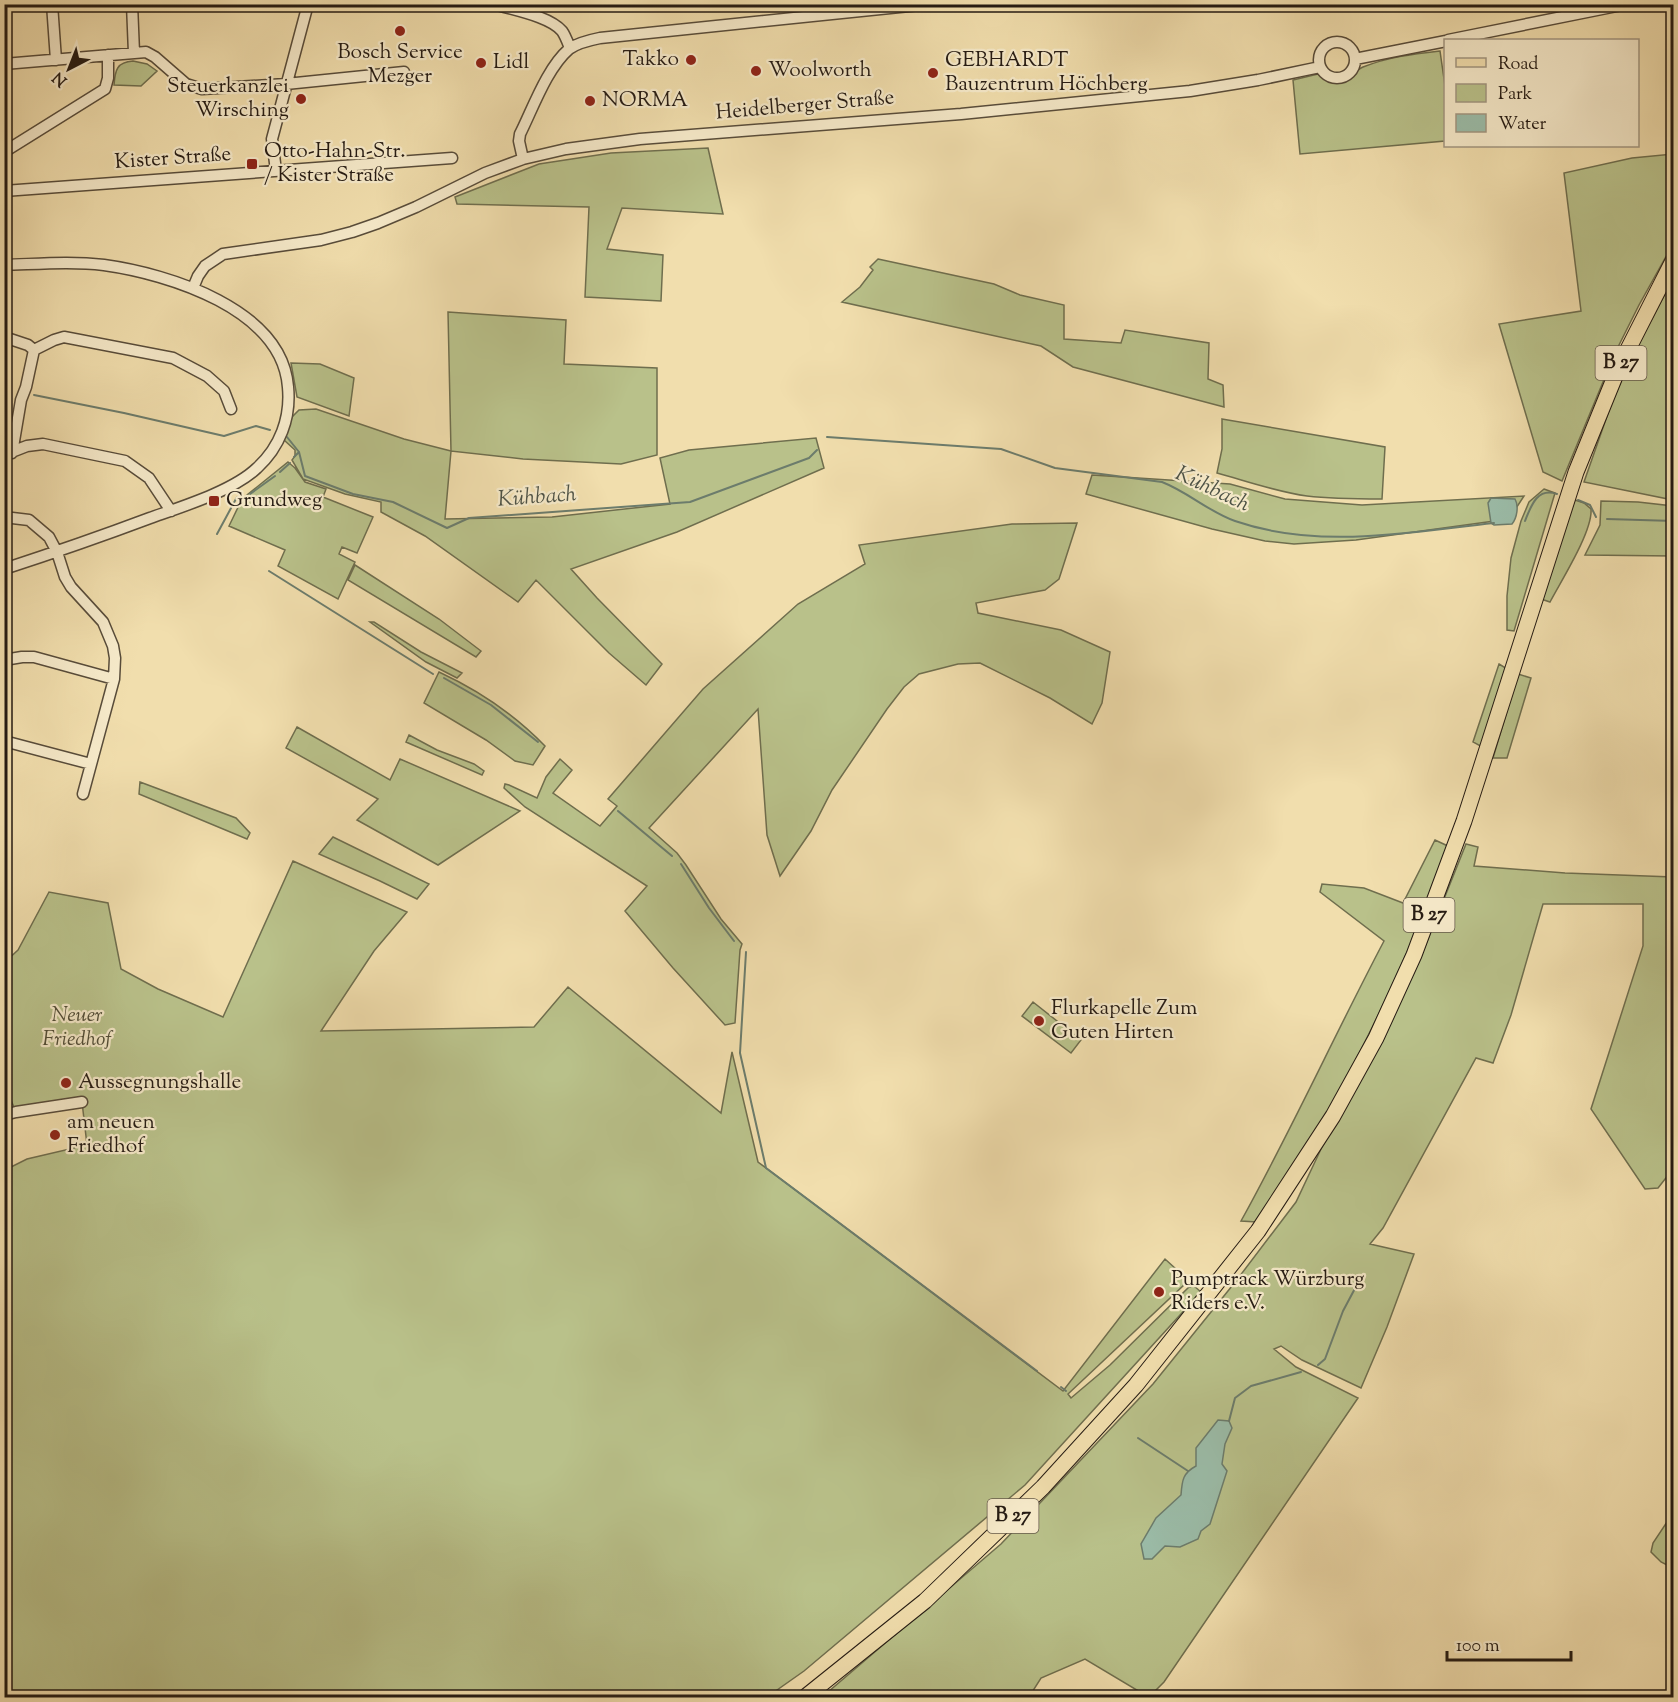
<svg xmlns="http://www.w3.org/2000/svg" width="1678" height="1702" viewBox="0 0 1678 1702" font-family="'Sorts Mill Goudy',serif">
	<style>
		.green { fill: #b9c18a; stroke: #6f6e4e; stroke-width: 1.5 }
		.water { fill: #9bbca8; stroke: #6c7c6c; stroke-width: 1.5 }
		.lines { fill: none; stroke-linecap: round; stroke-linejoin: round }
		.stream { stroke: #6c7c6c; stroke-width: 2 }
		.minor-casing { stroke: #584c3a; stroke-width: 13 }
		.primary-casing { stroke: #251b13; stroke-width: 17 }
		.minor { stroke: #f6eaca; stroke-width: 10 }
		.primary { stroke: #f1dead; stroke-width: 15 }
		.poi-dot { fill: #8f2418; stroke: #f6eaca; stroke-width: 2 }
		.labels { text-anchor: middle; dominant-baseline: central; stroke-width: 4.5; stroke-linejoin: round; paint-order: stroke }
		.shield { fill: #f6eaca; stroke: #64594a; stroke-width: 1.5 }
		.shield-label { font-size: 20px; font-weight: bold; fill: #251b13 }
		.poi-label { font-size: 21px; fill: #251b13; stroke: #f6eaca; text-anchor: start }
		.street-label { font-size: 21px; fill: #251b13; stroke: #f6eaca }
		.park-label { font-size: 21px; font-style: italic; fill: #514d37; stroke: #f6eaca }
		.water-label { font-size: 22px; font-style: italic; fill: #4e5347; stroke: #f6eaca }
	</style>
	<rect width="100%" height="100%" fill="#f1dead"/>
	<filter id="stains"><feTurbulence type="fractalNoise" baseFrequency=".00333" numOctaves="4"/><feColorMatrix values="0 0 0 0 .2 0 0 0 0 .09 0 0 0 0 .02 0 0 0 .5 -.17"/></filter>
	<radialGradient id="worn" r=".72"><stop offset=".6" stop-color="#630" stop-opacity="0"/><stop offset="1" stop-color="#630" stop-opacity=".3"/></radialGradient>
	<!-- green -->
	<path class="green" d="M1440,51L1445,86V141L1300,154L1293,80L1318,74C1326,78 1331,83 1340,82C1350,81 1354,71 1363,67C1388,57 1414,54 1440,51Z
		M133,61L147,64L157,71L141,86L114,85C115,70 117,62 133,61Z
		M708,148L723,214L622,208L607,249L663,255L661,301L585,297L589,207L457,204L455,197L539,164L611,153Z
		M1673,154V244L1639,305L1615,353L1562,481L1543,472L1499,324L1581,311L1564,173L1632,158Z
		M878,259L994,284L1020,295L1064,305V339L1121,343L1125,330L1209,343L1208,379L1223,385L1224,407L1073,367L1041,346L842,302L860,287L873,270L870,267Z
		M1673,279V500L1584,482L1613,399L1639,343Z
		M448,312L566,320L564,364L657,368V455L621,464L523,459L451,451L445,519L552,517L670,504L660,458L689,450L816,438L824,468L677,532L571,569L597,598L662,664L646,685L609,653L536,580L518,602L425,536L381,512V502L345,494L303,479L292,460L295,456V450L284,440L292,417L299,410L316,409L404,439L451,451Z
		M291,363L320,364L354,378L349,416L297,397Z
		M1222,419L1385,447L1382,499C1357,499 1332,499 1307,496C1277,492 1246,481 1217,473L1222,449Z
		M288,462L295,468L305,482L326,489L323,497L373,517L357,553L342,547L339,554L355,562L338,599L278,566L285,550L229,526L242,499Z
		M1092,475L1230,484L1285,499L1362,505L1524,496L1509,519L1356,540L1294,544L1265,541L1212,529L1086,494Z
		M1544,489L1555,493L1514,631L1507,630V596L1511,558L1521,521L1529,502Z
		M1575,500L1584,503L1591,509C1593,531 1561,581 1550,602L1538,598Z
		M1601,501L1638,502L1673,506V556L1585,555L1600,525Z
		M1077,523L1059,579L1045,590L976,603L978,613L1061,630L1110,652L1102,703L1092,724L1050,698L980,663L958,664L919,674L904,687L887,709L832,790L811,831L780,876L767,835L758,709L649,828L677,853L686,865L721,919L742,944L740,950L735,1023L725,1025L673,968L625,911L647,886L525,807L504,788L505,784L509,785L537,798L546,777L560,759L572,770L553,793L600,826L617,806L608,799L703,689L798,604L865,564L859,545L1012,524Z
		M355,565L439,619L481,651L476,657L348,580Z
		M370,622H374L421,652L462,673L457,678L426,662Z
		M1499,664L1509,670L1484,748L1473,742Z
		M439,672C480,691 514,714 545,746L533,765L515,761L486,740L424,703Z
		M1518,674L1531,678L1507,758H1493Z
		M297,727L390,780L400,759L520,811L438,865L357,820L378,799L286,748Z
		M409,735L437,750L474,764L484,771L482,775L406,742Z
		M140,782L236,818L250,833L247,839L139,794Z
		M333,837L429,884L417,899L380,881L319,854Z
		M1435,840L1450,847C1411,950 1365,1052 1307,1146C1291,1171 1273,1196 1257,1222L1241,1221C1292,1129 1335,1034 1384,941L1320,892L1322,884L1364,888L1403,903Z
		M1466,844L1478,847L1474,866L1565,873L1673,877V1169L1658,1188L1645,1189L1591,1109L1643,946V904H1543L1511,1015L1493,1063L1476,1058L1383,1228L1370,1244L1414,1254L1387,1327L1361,1388L1302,1360L1281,1346L1274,1349L1296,1367L1358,1398L1164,1682L1155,1691L1140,1692L1085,1659L1041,1678L1029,1697L821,1698L1001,1544L1153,1384L1236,1281L1296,1202L1321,1149L1382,1040L1422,954Z
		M293,861L407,912L374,951L321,1031L534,1027L568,987L721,1113L732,1052L758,1162L1063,1391L1165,1259L1187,1279L1186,1283L1068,1394L1071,1398L1110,1365L1189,1287L1194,1286L1201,1292L1025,1485L804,1671L767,1697L5,1698V1170L27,1159L87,1145L82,1102L16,1112L5,1086V962L18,950L49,892L108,903L121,969L158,989L223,1017Z
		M1033,1002L1081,1040L1071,1053L1022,1016Z
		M1673,1513V1568L1661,1562L1651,1552L1653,1543Z"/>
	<!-- water -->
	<path class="water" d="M1491,498L1515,499C1519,506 1517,518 1512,524L1494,525L1491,523L1488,503Z
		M1218,1420L1229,1421L1232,1428L1225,1444L1222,1464L1227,1471L1210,1524L1201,1531L1198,1539L1180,1547L1165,1546L1152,1559H1144L1141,1544L1156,1518L1181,1495C1182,1480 1183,1473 1196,1466V1448Z"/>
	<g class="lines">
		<!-- stream -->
		<path class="stream" d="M34,395L124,413L224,436L256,426L270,430
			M287,437L299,452L305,476L353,494L393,502L447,528L469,518L690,502L809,458L817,450
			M827,437L1001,449L1055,468L1162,482C1188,492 1209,512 1235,521C1319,550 1408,532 1494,523
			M294,457L299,452
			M280,472L290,463
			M250,494L275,476
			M1578,500L1590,505L1596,517
			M1607,519L1674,521
			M1525,521C1531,506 1537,487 1557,494
			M217,534L237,497
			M269,571L433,674
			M444,678L491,705L538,742
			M618,811L672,856
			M681,864L709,908L734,941
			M746,952L740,1053L766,1168L1037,1371
			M1318,1365L1325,1359L1343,1311L1360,1279
			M1061,1387L1066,1391
			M1229,1421L1235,1398L1251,1386L1301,1372
			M1138,1438L1188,1471"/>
		<defs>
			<path id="minor" d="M52,4L56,60
				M132,4L134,53
				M494,4C513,10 549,16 562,31C565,35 568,43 570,48
				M1448,40L1627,4
				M1319 60a18 18 0 1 1 36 0a18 18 0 1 1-36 0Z
				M1355,59L1446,41
				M4,64L146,52L155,57L186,84L202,89L286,84L404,72
				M4,152L105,89L108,78V55
				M523,159L519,141L520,134C533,108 547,68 569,49C577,43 590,40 600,38L929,4
				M276,171L272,139L308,4
				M4,191L452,158
				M4,265C38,264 71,261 104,265C169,274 282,309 288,387C291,418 280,447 257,468C233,491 181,507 150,518C102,536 53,553 4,569
				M193,288L198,276L205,266L223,254L321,240L352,232L378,223L416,207L485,173L523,159L566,149L640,139L961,114L1190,91L1258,80L1320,67
				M4,337L28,345L34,350
				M34,350L54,340L64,337L173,358L207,376L224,391L231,409
				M12,453L21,400L26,387L34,350
				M4,455L27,446L43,444L125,461L149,478L171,511
				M4,517L29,520L49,537L57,552L65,577L71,587L103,622L113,646L115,658L114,679L83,794
				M4,660L22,657H34L114,679
				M4,741L91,764
				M4,1115L16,1112L82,1102"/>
			<path id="primary" d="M804,1698L925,1601L1043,1487L1136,1385L1258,1231L1333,1116L1376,1038L1414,955L1464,821L1576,472L1618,369L1674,259"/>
		</defs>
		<!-- minor casing -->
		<use href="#minor" class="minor-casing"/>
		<!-- primary casing -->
		<use href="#primary" class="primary-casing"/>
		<!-- minor -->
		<use href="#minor" class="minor"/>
		<!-- primary -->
		<use href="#primary" class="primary"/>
	</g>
	<!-- markers -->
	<g class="poi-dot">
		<circle cx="400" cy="31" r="6"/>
		<circle cx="691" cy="60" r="6"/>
		<circle cx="481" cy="63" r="6"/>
		<circle cx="756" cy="71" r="6"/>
		<circle cx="933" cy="73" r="6"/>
		<circle cx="301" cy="99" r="6"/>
		<circle cx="590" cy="101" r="6"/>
		<rect x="246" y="158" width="12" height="12" rx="3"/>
		<rect x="208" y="495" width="12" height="12" rx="3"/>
		<circle cx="1039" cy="1021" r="6"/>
		<circle cx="66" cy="1083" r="6"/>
		<circle cx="55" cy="1135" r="6"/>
		<circle cx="1159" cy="1292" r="6"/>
	</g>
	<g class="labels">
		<!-- shield labels -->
		<g class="shield">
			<rect x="1595.5" y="346" width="51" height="34" rx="4.5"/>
			<rect x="1403.5" y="898" width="51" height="34" rx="4.5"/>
			<rect x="987.5" y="1499" width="51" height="34" rx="4.5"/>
		</g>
		<g class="shield-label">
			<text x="1621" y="363">B 27</text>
			<text x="1429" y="915">B 27</text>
			<text x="1013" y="1516">B 27</text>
		</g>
		<!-- poi labels -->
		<g class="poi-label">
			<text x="400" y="53" text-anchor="middle">Bosch Service<tspan x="400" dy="24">Mezger</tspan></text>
			<text x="679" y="60" text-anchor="end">Takko</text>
			<text x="945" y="61">GEBHARDT<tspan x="945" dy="24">Bauzentrum Höchberg</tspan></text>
			<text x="493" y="63">Lidl</text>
			<text x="768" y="71">Woolworth</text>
			<text x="289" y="87" text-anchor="end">Steuerkanzlei<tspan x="289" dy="24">Wirsching</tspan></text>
			<text x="602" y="101">NORMA</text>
			<text x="264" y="152">Otto-Hahn-Str.<tspan x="264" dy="24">/ Kister Straße</tspan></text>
			<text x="226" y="501">Grundweg</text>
			<text x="1051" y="1009">Flurkapelle Zum<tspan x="1051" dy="24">Guten Hirten</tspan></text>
			<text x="78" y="1083">Aussegnungshalle</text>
			<text x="67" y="1123">am neuen<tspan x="67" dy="24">Friedhof</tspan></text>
			<text x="1171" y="1280">Pumptrack Würzburg<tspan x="1171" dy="24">Riders e.V.</tspan></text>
		</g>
		<!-- street labels -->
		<g class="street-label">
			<text transform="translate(805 106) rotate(-5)">Heidelberger Straße</text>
			<text transform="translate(173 159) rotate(-4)">Kister Straße</text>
		</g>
		<!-- park labels -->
		<g class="park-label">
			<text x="77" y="1016">Neuer<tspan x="77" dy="24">Friedhof</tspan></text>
		</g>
		<!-- water labels -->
		<g class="water-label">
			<text transform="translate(1212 490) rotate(25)">Kühbach</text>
			<text transform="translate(537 498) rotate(-4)">Kühbach</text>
		</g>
	</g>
	<!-- margin -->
	<rect width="1678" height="1702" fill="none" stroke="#f1dead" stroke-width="24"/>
	<rect x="6" y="6" width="1666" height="1690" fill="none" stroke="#251b13" stroke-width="3"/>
	<rect x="12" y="12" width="1654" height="1678" fill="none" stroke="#251b13" stroke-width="1.5"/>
	<!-- legend -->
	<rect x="1444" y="39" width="195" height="108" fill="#f6eaca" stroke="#a29781" stroke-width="1.5"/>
	<rect x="1456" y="58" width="30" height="9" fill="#f1dead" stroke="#a29781" stroke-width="1.5"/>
	<text x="1498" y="69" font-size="18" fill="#251b13">Road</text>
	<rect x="1456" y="84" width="30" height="18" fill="#b9c18a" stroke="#a29781" stroke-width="1.5"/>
	<text x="1498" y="99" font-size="18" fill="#251b13">Park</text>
	<rect x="1456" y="114" width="30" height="18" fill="#9bbca8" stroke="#a29781" stroke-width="1.5"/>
	<text x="1498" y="129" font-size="18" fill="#251b13">Water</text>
	<!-- north arrow -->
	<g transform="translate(69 69) rotate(222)" stroke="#f6eaca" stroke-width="4.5" paint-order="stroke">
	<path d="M0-4.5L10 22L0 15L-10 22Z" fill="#251b13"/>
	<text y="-9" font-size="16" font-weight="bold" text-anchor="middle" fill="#251b13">N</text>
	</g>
	<!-- scale -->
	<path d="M1447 1651v9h124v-9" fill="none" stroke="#251b13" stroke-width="3"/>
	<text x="1456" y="1651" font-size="18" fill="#251b13" stroke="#f6eaca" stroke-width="4.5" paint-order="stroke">100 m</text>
	<rect width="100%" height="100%" filter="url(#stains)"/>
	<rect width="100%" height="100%" fill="url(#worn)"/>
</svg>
